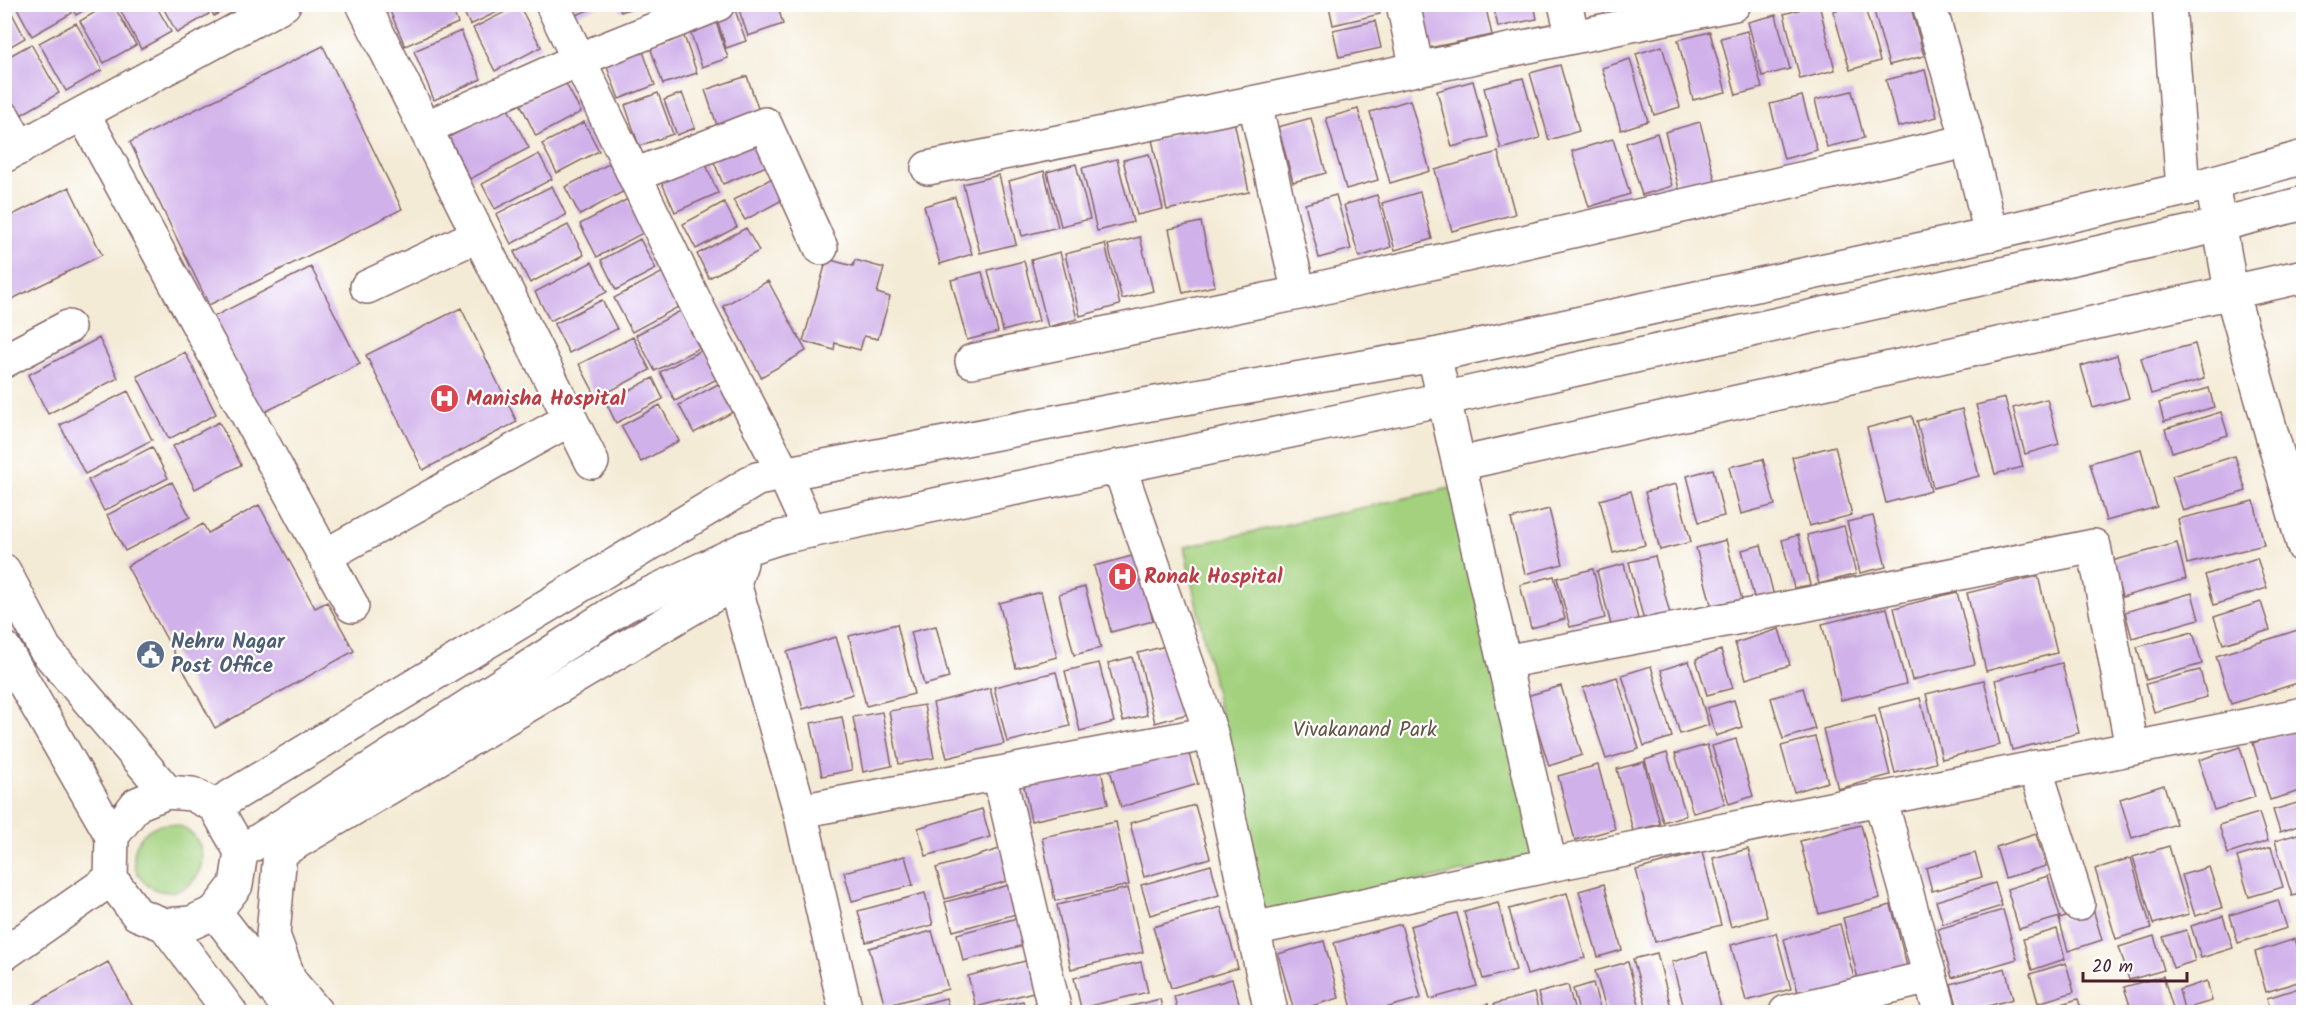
<svg xmlns="http://www.w3.org/2000/svg" width="2308" height="1017" viewBox="0 0 2308 1017" font-family="Kalam,sans-serif">
	<style>
		.green { fill: #a3d17e; stroke: #767854; stroke-width: 1.5 }
		.building { fill: #d0b1ea }
		.lines { fill: none; stroke-linecap: round; stroke-linejoin: round }
		.minor-casing { stroke: #866667; stroke-width: 36 }
		.major-casing { stroke: #866667; stroke-width: 36 }
		.minor { stroke: #fff; stroke-width: 33 }
		.major { stroke: #fff; stroke-width: 33 }
		.labels { text-anchor: middle; dominant-baseline: central; stroke-width: 4.5; stroke-linejoin: round; paint-order: stroke }
		.health-label { font-size: 21px; font-weight: bold; fill: #be3a42; stroke: #fff; text-anchor: start }
		.service-label { font-size: 21px; font-weight: bold; fill: #4e5e75; stroke: #fff; text-anchor: start }
		.park-label { font-size: 21px; fill: #655444; stroke: #fff }
	</style>
	<rect width="100%" height="100%" fill="#fff"/>
	<filter id="ink" filterUnits="userSpaceOnUse"><feTurbulence type="fractalNoise" baseFrequency=".0167" numOctaves="2"/><feDisplacementMap in="SourceGraphic" scale="12" xChannelSelector="R" yChannelSelector="G"/><feConvolveMatrix kernelMatrix="1 2 1 2 8 2 1 2 1" color-interpolation-filters="sRGB"/></filter>
	<filter id="wash" filterUnits="userSpaceOnUse"><feTurbulence type="fractalNoise" baseFrequency=".008" numOctaves="4" result="noise"/><feDisplacementMap in="SourceGraphic" scale="24" xChannelSelector="R" yChannelSelector="G"/><feGaussianBlur stdDeviation="1.35" result="paint"/><feColorMatrix in="noise" values="0 0 0 0 0 0 0 0 0 0 0 0 0 0 0 0 0 1.4 0 .05"/><feComposite in="paint" operator="in"/></filter>
	<g filter="url(#wash)">
		<rect width="100%" height="100%" fill="#f4ebd6"/>
		<!-- green -->
		<path class="green" d="M1451,488L1536,856L1264,915L1184,547Z
			M134 858a34 34 0 1 1 68 0a34 34 0 1 1-68 0Z"/>
		<g id="blocks">
			<!-- building -->
			<path class="building" d="M4,4H7L25,38L4,50Z
				M15,4H67L72,13L32,36Z
				M70,4H95L76,15Z
				M109,4H113L136,45L104,63L80,21Z
				M117,4H155L171,32L141,49Z
				M161,4H204L209,14L177,33Z
				M387,4H450L458,23L405,46Z
				M464,4H514L470,25L461,6Z
				M567,4H604L571,17Z
				M618,4H640V5L621,12Z
				M753,4H777L783,24L748,36L739,10Z
				M1335,4H1378L1380,14L1333,25L1329,6Z
				M1450,4H1485L1492,35L1429,48L1421,11Z
				M1493,4H1534L1537,19L1498,27Z
				M1819,4L1835,70L1800,79L1784,14Z
				M1858,4H1864L1880,61L1850,70L1833,11Z
				M1872,4H1910L1924,56L1889,65Z
				M208,5H233L214,16Z
				M519,5L541,47L495,71L473,28Z
				M735,10L746,41L726,48L716,16Z
				M1776,15L1790,69L1762,76L1748,22Z
				M714,16L728,58L702,67L688,25Z
				M1375,21L1381,48L1339,57L1333,30Z
				M76,23L102,70L66,91L39,43Z
				M461,31L481,79L434,100L414,51Z
				M1747,31L1762,88L1736,95L1721,38Z
				M1710,32L1726,92L1693,100L1678,40Z
				M683,33L697,73L663,84L649,44Z
				M639,40L655,85L619,99L602,54Z
				M31,44L59,93L19,116L4,91V59Z
				M323,46L402,209L209,305L130,142Z
				M1662,46L1680,107L1654,115L1636,54Z
				M1630,59L1648,121L1621,130L1602,68Z
				M1560,65L1579,131L1549,140L1530,73Z
				M1925,70L1937,117L1898,127L1886,80Z
				M747,76L762,120L720,134L705,90Z
				M1523,78L1540,138L1501,149L1484,88Z
				M564,80L581,112L536,136L520,103Z
				M1473,81L1488,137L1452,147L1437,91Z
				M1852,91L1864,138L1827,147L1815,100Z
				M658,93L673,134L639,146L625,105Z
				M682,93L695,128L677,135L664,100Z
				M1802,96L1817,150L1784,159L1770,104Z
				M1410,100L1430,171L1390,183L1370,112Z
				M507,107L529,148L470,179L449,137Z
				M1358,109L1378,180L1346,189L1326,118Z
				M1311,118L1326,173L1293,182L1278,127Z
				M1234,121L1249,192L1167,210L1152,139Z
				M584,122L599,151L557,173L542,144Z
				M1700,122L1716,184L1680,193L1665,132Z
				M1657,133L1672,186L1642,195L1626,143Z
				M757,137L769,165L723,184L711,155Z
				M1613,139L1630,194L1589,207L1572,151Z
				M1498,152L1515,214L1452,231L1435,170Z
				M701,153L718,193L675,212L657,172Z
				M539,154L552,179L495,209L482,184Z
				M1149,154L1163,209L1137,215L1123,160Z
				M1117,159L1133,222L1097,231L1082,168Z
				M616,160L630,188L580,215L565,187Z
				M1076,164L1090,219L1061,226L1047,172Z
				M1044,171L1058,227L1022,236L1009,181Z
				M999,175L1016,244L980,253L963,184Z
				M772,178L784,199L745,220L733,200Z
				M552,186L566,215L511,244L496,214Z
				M69,187L102,255L4,303V219Z
				M1420,192L1432,239L1395,250L1382,203Z
				M1336,195L1351,249L1319,258L1305,204Z
				M1377,195L1391,247L1359,257L1344,205Z
				M955,197L972,254L940,264L924,206Z
				M628,199L645,232L597,257L580,224Z
				M724,202L737,227L696,249L683,224Z
				M1201,222L1215,286L1183,293L1169,229Z
				M568,225L584,255L530,283L514,252Z
				M746,228L759,251L709,278L697,254Z
				M1140,237L1153,291L1122,299L1108,245Z
				M640,239L656,269L616,290L601,260Z
				M1105,244L1120,305L1080,316L1065,254Z
				M1060,252L1077,319L1048,327L1031,260Z
				M827,259L853,266L855,260L884,268L877,293L890,297L878,339L864,336L860,350L835,343L834,350L803,341Z
				M1024,261L1039,321L1003,331L988,270Z
				M592,262L607,292L550,321L535,292Z
				M311,267L360,364L261,414L213,317Z
				M663,272L680,306L632,332L614,298Z
				M982,272L998,332L967,340L951,280Z
				M768,281L806,351L761,377L723,306Z
				M602,300L617,329L569,353L554,324Z
				M461,308L517,422L423,470L366,355Z
				M684,309L703,346L655,371L636,335Z
				M633,337L650,370L597,398L579,364Z
				M99,338L118,378L48,414L28,375Z
				M2195,344L2204,379L2151,394L2141,358Z
				M704,349L719,378L675,401L660,372Z
				M185,352L216,414L169,439L137,376Z
				M2117,355L2129,398L2093,408L2081,366Z
				M653,378L663,399L616,423L606,402Z
				M720,383L735,411L694,433L679,405Z
				M2209,388L2214,407L2164,422L2159,403Z
				M128,391L152,440L85,474L60,425Z
				M2005,398L2023,467L1995,474L1976,405Z
				M2047,399L2059,444L2025,454L2013,408Z
				M660,405L679,441L641,462L621,426Z
				M1962,409L1979,476L1933,488L1917,421Z
				M2221,412L2228,435L2172,452L2165,429Z
				M1912,416L1931,491L1886,503L1867,428Z
				M219,422L241,465L195,489L173,446Z
				M1835,446L1852,515L1809,526L1792,457Z
				M152,447L168,478L104,511L88,480Z
				M2141,449L2157,507L2106,521L2090,463Z
				M2235,456L2246,491L2183,511L2172,476Z
				M1763,459L1775,505L1741,514L1729,467Z
				M1713,469L1724,516L1699,522L1687,476Z
				M172,482L190,517L125,551L107,515Z
				M1676,484L1691,542L1660,550L1645,492Z
				M1631,491L1645,545L1613,553L1600,500Z
				M2254,501L2264,545L2187,564L2178,519Z
				M259,505L315,608L327,602L354,651L215,728L127,566L203,524L208,533Z
				M1549,509L1563,564L1525,574L1511,519Z
				M1873,516L1886,567L1860,573L1847,522Z
				M1844,526L1856,574L1819,584L1807,535Z
				M1798,535L1810,585L1794,588L1782,540Z
				M1726,540L1742,600L1712,608L1696,548Z
				M2177,543L2186,579L2122,597L2112,561Z
				M1761,545L1774,596L1755,601L1742,550Z
				M1136,555L1153,621L1111,632L1094,566Z
				M1655,556L1670,614L1644,621L1629,562Z
				M2257,558L2267,588L2214,605L2205,575Z
				M1624,564L1638,619L1611,625L1597,571Z
				M1593,569L1605,618L1570,627L1557,578Z
				M1554,576L1565,619L1531,628L1520,585Z
				M2038,576L2057,653L1986,671L1967,593Z
				M1085,587L1101,648L1074,655L1059,594Z
				M1041,592L1057,657L1016,668L999,603Z
				M1957,592L1975,664L1912,680L1894,608Z
				M2192,593L2199,619L2132,638L2125,612Z
				M2261,602L2270,630L2223,644L2214,617Z
				M1887,608L1906,684L1841,700L1822,624Z
				M897,624L914,694L866,706L849,636Z
				M936,626L949,678L924,685L911,632Z
				M1779,629L1790,665L1746,679L1735,643Z
				M2301,629L2304,637V681L2231,704L2216,656Z
				M2193,632L2202,664L2146,680L2137,647Z
				M836,637L853,694L803,709L787,652Z
				M1174,644L1191,713L1155,723L1138,653Z
				M1721,650L1733,688L1707,695L1696,659Z
				M1132,657L1147,715L1123,721L1108,663Z
				M1689,661L1709,725L1680,734L1661,670Z
				M1099,663L1114,722L1080,731L1065,671Z
				M2062,663L2079,733L2012,750L1995,680Z
				M1651,666L1672,737L1644,746L1622,675Z
				M2200,670L2207,697L2154,712L2146,684Z
				M1056,672L1070,726L1007,742L994,687Z
				M1617,677L1639,749L1606,759L1583,688Z
				M1984,680L2000,745L1942,759L1926,694Z
				M1561,686L1582,755L1549,766L1527,696Z
				M990,688L1004,744L947,758L933,703Z
				M1803,688L1815,729L1783,739L1771,698Z
				M1920,698L1936,763L1895,773L1879,708Z
				M1734,700L1742,727L1716,736L1707,708Z
				M924,705L934,758L899,764L889,711Z
				M882,712L892,766L863,772L853,717Z
				M1875,716L1890,775L1838,789L1823,729Z
				M842,717L852,770L822,776L811,723Z
				M2304,727V790L2270,800L2253,743Z
				M1815,737L1828,782L1794,792L1781,746Z
				M1736,739L1753,796L1729,804L1712,746Z
				M1186,744L1198,784L1121,807L1109,767Z
				M1707,745L1725,804L1693,813L1675,754Z
				M2240,747L2255,797L2214,810L2199,760Z
				M1667,753L1686,815L1663,822L1645,760Z
				M1644,762L1660,824L1633,831L1617,769Z
				M1100,765L1108,804L1031,821L1023,781Z
				M1598,765L1615,829L1575,840L1558,776Z
				M2164,785L2176,824L2132,838L2120,799Z
				M2304,801V824L2280,832L2273,810Z
				M1195,805L1210,858L1144,877L1130,823Z
				M982,809L990,837L926,856L918,828Z
				M2259,813L2268,841L2228,854L2219,825Z
				M1116,822L1129,885L1055,901L1042,837Z
				M1861,825L1880,898L1819,914L1800,841Z
				M2304,832V893L2292,896L2275,841Z
				M2036,834L2046,866L2005,878L1996,847Z
				M2169,846L2189,914L2153,924L2133,857Z
				M2271,847L2283,887L2249,897L2237,857Z
				M1003,848L1011,880L945,899L936,868Z
				M1748,849L1767,917L1731,927L1713,858Z
				M1702,852L1721,925L1655,942L1636,870Z
				M1975,853L1982,877L1932,891L1926,868Z
				M905,856L913,885L852,901L844,872Z
				M2131,858L2151,928L2116,939L2095,869Z
				M1211,865L1219,895L1150,915L1141,885Z
				M2209,867L2222,908L2195,916L2182,875Z
				M2048,876L2060,917L2019,929L2007,889Z
				M1995,883L2002,906L1943,924L1936,901Z
				M1013,884L1020,913L953,931L945,902Z
				M1604,884L1622,950L1598,957L1579,891Z
				M1128,888L1143,952L1071,969L1057,905Z
				M925,893L933,925L866,942L858,911Z
				M1567,893L1585,958L1527,975L1509,909Z
				M2278,900L2287,928L2238,943L2230,915Z
				M1498,903L1516,970L1483,979L1464,912Z
				M1891,905L1908,970L1859,983L1843,918Z
				M1221,907L1238,968L1171,988L1153,927Z
				M2093,909L2102,940L2068,951L2059,919Z
				M2003,910L2017,959L1952,978L1938,929Z
				M1457,913L1477,986L1430,999L1410,926Z
				M2223,916L2233,948L2201,958L2191,926Z
				M1021,917L1028,944L963,961L957,934Z
				M1401,924L1421,998L1371,1012H1353L1334,943Z
				M1840,924L1856,986L1800,1000L1784,939Z
				M2057,929L2065,959L2032,970L2023,939Z
				M2186,930L2195,961L2173,968L2163,937Z
				M932,931L948,989L885,1006L869,948Z
				M1776,933L1791,989L1746,1001L1731,945Z
				M2154,936L2164,970L2129,980L2119,947Z
				M2295,939L2304,968V980L2266,992L2255,952Z
				M1324,941L1339,998L1294,1011L1278,954Z
				M1707,952L1722,1012H1685L1672,962Z
				M1657,953L1672,1011L1666,1012H1648L1633,959Z
				M1033,959L1041,990L976,1007L968,976Z
				M108,962L136,1012H34L30,1006Z
				M1141,962L1148,992L1081,1008L1074,978Z
				M1628,962L1641,1012H1607L1595,971Z
				M2066,963L2074,992L2038,1003L2030,974Z
				M2005,968L2013,999L1967,1012H1959L1951,984Z
				M2163,976L2173,1008L2159,1012H2132L2124,987Z
				M1232,979L1242,1012H1178L1174,996Z
				M2207,981L2212,1001L2184,1009L2179,990Z
				M1593,983L1601,1012H1579L1573,989Z
				M1568,985L1575,1012H1543L1538,993Z
				M2302,987L2304,1012H2271L2267,998Z
				M1534,993L1539,1012H1496L1494,1004Z
				M946,998L950,1012H894Z
				M1160,999L1163,1012H1107Z
				M2078,999L2082,1012H2045L2044,1009Z
				M1023,1001L1026,1012H980Z
				M1488,1004L1490,1012H1468L1467,1009Z"/>
		</g>
	</g>
	<g filter="url(#ink)">
		<use href="#blocks" fill-opacity="0" stroke="#866667" stroke-width="1.5"/>
		<g class="lines">
			<defs>
				<path id="minor" d="M363,4L592,462
					M552,4L697,306L784,474L810,531
					M1403,4L1417,69
					M1565,4L1573,37
					M1929,4L1968,141L1991,234
					M2169,4L2183,189
					M1255,104L1299,293
					M83,114L352,606
					M4,118L20,148
					M425,128L578,60L718,4
					M4,156L284,4
					M928,168C1197,115 1465,59 1734,4
					M635,175L765,124L821,248
					M2212,183L2231,291L2304,547
					M367,287L478,235
					M1434,355L1550,865
					M4,361L68,327
					M972,361L1299,293L1968,141
					M1459,464L2304,276
					M1119,466L1211,733L1271,1012
					M325,556L570,419
					M741,563L734,583L800,811L846,1012
					M1504,662L1788,608L2094,546L2132,748
					M2035,767L2078,904
					M999,774L1055,1012
					M1880,798L1940,1012
					M800,811L1211,733
					M1253,929L1550,865L2304,714
					M4,954L111,879
					M316,1012L290,981L273,935L280,852L734,583
					M1786,1012L1930,977"/>
				<path id="major" d="M4,571L45,649L167,792
					M4,648L112,836L111,879L137,914L165,925L191,923L215,912L236,885L241,852L215,806L192,794L167,792L137,804L112,836
					M215,806L757,479L1133,407L1434,355L1991,234L2207,184L2304,157
					M241,852L624,606L747,548L781,537L1420,404L2195,231L2304,203
					M215,912L292,1012
					M165,925L230,1012"/>
			</defs>
			<!-- minor casing -->
			<use href="#minor" class="minor-casing"/>
			<!-- major casing -->
			<use href="#major" class="major-casing"/>
			<!-- minor -->
			<use href="#minor" class="minor"/>
			<!-- major -->
			<use href="#major" class="major"/>
		</g>
	</g>
	<!-- icons -->
	<defs>
		<symbol id="hospital-disc" viewBox="-11 -11 22 22"><circle r="9.5" fill="#e0444e" stroke="#fff"/><path d="M-5-5h3v3.5h4V-5h3V5h-3V1.5h-4V5h-3Z" fill="#fff"/></symbol>
		<symbol id="civic-disc" viewBox="-11 -11 22 22"><circle r="9.5" fill="#5c6f8a" stroke="#fff"/><path d="M-.6-6.5H3V-4.5H.6V-3L4-1V1h2V6H-6V1h2V-1L-.6-3ZM-1.2 2.5V6h2.4V2.5Z" fill="#fff"/></symbol>
	</defs>
	<g fill-rule="evenodd">
		<use href="#hospital-disc" x="428" y="382" width="33" height="33"/>
		<use href="#hospital-disc" x="1106" y="560" width="33" height="33"/>
		<use href="#civic-disc" x="134" y="638" width="33" height="33"/>
	</g>
	<g class="labels">
		<!-- health labels -->
		<g class="health-label">
			<text x="466" y="399">Manisha Hospital</text>
			<text x="1144" y="577">Ronak Hospital</text>
		</g>
		<!-- service labels -->
		<g class="service-label">
			<text x="171" y="642">Nehru Nagar<tspan x="171" dy="24">Post Office</tspan></text>
		</g>
		<!-- park labels -->
		<g class="park-label">
			<text x="1365" y="730">Vivakanand Park</text>
		</g>
	</g>
	<!-- margin -->
	<rect width="2308" height="1017" fill="none" stroke="#fff" stroke-width="24"/>
	<!-- scale -->
	<path d="M2083 972v9h104v-9" fill="none" stroke="#4a1f2b" stroke-width="3"/>
	<text x="2092" y="972" font-size="18" fill="#4a1f2b" stroke="#ffffff" stroke-width="4.5" paint-order="stroke">20 m</text>
</svg>
